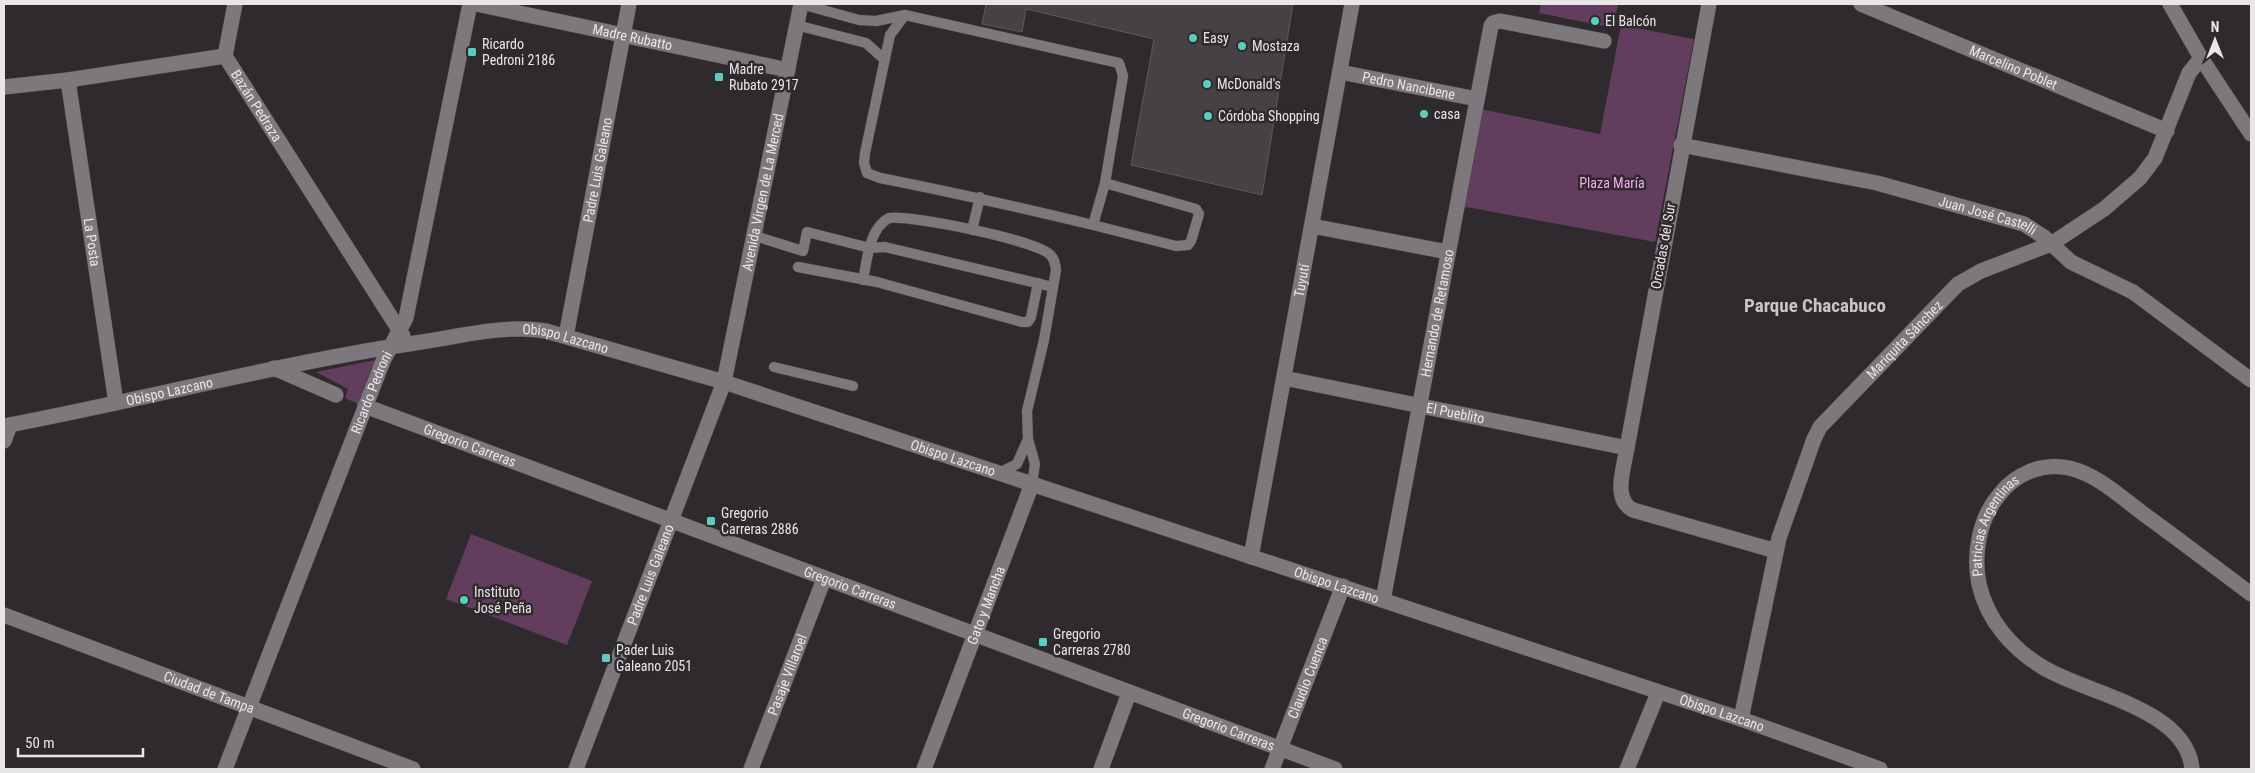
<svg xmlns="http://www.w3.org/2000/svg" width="2255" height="773" viewBox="0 0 2255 773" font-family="'Roboto Condensed',sans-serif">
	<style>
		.green { fill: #623d5d }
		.building { fill: #454145; stroke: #5c585b }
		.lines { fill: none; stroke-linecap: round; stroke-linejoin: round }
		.service-casing { stroke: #494648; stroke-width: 11 }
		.minor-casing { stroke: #494648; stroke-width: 16 }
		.secondary-casing { stroke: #494648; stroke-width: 16 }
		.service { stroke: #7d787c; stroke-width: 10 }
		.minor { stroke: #7d787c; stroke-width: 15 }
		.secondary { stroke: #7d787c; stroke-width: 15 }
		.poi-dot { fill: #5acebd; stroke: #2e2a2d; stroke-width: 2 }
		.labels { text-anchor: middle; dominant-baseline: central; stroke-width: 5; stroke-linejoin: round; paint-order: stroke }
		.poi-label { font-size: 14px; fill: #e9e6e8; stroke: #2e2a2d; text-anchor: start }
		.street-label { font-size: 14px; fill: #e9e6e8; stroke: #2e2a2d }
		.park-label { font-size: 14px; fill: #f9a8ec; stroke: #2e2a2d }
		.district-label { font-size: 19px; font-weight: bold; fill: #c9c4c8; stroke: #2e2a2d }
	</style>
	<rect width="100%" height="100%" fill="#2e2a2d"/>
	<!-- green -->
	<path class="green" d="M1541,4H1618L1613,28L1539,13Z
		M1621,25L1694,39L1655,242L1461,206L1476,108L1600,134Z
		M375,360L358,404L345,398L348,389L316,372Z
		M471,534L592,581L567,645L446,599Z"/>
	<!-- building -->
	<path class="building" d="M986,4H1293L1262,195L1131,165L1154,39L1026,9L1022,32L982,24Z"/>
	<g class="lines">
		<defs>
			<path id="service" d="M801,4L859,20L876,21L905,15
				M905,15L1119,63L1123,76L1105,183L1093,225C1022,208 952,192 880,178L867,173L864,163L865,153L890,35Z
				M796,25L866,43L885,60
				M1093,225L1176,246L1188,245L1191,241L1199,214L1196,209L1105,183
				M972,230L980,197
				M755,236L803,251L807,232L870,248L885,247L1053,287
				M798,267L877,282L1022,322H1028L1031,317L1038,283
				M863,280C867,261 869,228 889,218C913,215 1028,239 1048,253C1054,257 1055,263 1056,270L1044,340L1027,411L1028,439L1035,464L1032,484
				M774,367L853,386
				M999,473L1017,464L1028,439"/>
			<g id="minor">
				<path id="s1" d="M476,4L788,70"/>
				<path d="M1709,4L1627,448C1624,468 1612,499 1633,510L1776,551"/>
				<path id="s2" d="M1861,4L2167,131"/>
				<path d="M2170,4L2201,58L2251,134"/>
				<path d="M225,56L235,4"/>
				<path id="s3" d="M1340,72L1477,99"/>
				<path id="s4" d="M68,80L116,403"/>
				<path id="s5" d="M4,87L68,80L225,56L403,336"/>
				<path id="s6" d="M1681,145L1877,183L2024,224L2044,237L2071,262L2133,292L2251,380"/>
				<path d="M1312,226L1448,252"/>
				<path id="s7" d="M566,336L629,4"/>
				<path d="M274,368L336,395"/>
				<path id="s8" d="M1284,378L1627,448"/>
				<path id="s9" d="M365,406L1335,769"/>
				<path d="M4,441L10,425"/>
				<path id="s10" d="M1251,557L1352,4"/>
				<path id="s11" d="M1383,600L1491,26L1493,23L1500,21L1604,41"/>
				<path id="s12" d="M4,615L413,769"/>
				<path id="s13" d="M1741,719L1779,538L1814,439L1820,427L1958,284L1981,271L2051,244L2104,209L2140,178L2155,158L2189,73L2201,58"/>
				<path id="s14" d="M225,769L383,361L406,318L470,4"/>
				<path id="s15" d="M751,769L824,579"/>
				<path id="s16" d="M924,769L1032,484"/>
				<path d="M1101,769L1129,693"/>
				<path id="s17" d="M1272,769L1343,586"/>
				<path d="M1627,769L1658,693"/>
				<path id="s18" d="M2192,769C2187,709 2088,694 2044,668C2012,649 1987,620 1979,584C1973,554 1979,519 1999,495C2015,474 2042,462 2069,468C2097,474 2122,498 2145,515C2181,541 2216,568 2251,594"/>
			</g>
			<g id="secondary">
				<path id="s19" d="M4,426C141,400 277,364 415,343C458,337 503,324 546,331L724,382L1741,719L1880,769"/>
				<path id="s20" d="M576,769L724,382L801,4"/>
			</g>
		</defs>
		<!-- service casing -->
		<use href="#service" class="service-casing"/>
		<!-- minor casing -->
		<use href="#minor" class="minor-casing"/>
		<!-- secondary casing -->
		<use href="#secondary" class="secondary-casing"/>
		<!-- service -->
		<use href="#service" class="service"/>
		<!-- minor -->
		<use href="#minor" class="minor"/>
		<!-- secondary -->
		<use href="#secondary" class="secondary"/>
	</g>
	<!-- markers -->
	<g class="poi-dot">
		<circle cx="1595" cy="21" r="5"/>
		<circle cx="1193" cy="38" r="5"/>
		<circle cx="1242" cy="46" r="5"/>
		<rect x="467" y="47" width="10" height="10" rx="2.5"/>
		<rect x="714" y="72" width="10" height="10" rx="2.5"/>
		<circle cx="1207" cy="84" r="5"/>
		<circle cx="1424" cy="114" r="5"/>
		<circle cx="1208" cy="116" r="5"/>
		<rect x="706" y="516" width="10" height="10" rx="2.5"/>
		<circle cx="464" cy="600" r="5"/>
		<rect x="1038" y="637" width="10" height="10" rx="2.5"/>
		<rect x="601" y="653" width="10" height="10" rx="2.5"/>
	</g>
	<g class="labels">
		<!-- poi labels -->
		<g class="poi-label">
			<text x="1605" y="21">El Balcón</text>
			<text x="1203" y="38">Easy</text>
			<text x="482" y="44">Ricardo<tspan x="482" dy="16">Pedroni 2186</tspan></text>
			<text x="1252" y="46">Mostaza</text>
			<text x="729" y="69">Madre<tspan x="729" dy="16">Rubato 2917</tspan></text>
			<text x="1217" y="84">McDonald's</text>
			<text x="1434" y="114">casa</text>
			<text x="1218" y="116">Córdoba Shopping</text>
			<text x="721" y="513">Gregorio<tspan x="721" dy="16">Carreras 2886</tspan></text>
			<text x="474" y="592">Instituto<tspan x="474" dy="16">José Peña</tspan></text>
			<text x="1053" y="634">Gregorio<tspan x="1053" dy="16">Carreras 2780</tspan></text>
			<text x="616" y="650">Pader Luis<tspan x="616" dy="16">Galeano 2051</tspan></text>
		</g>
		<!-- street labels -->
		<g class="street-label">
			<text stroke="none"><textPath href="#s1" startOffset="160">Madre Rubatto</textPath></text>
			<text stroke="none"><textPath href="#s2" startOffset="165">Marcelino Poblet</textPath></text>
			<text stroke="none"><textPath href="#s3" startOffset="70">Pedro Nancibene</textPath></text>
			<text stroke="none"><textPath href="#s5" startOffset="282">Bazán Pedraza</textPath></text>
			<text stroke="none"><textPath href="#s7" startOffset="169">Padre Luis Galeano</textPath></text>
			<text stroke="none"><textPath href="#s20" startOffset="608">Avenida Virgen de La Merced</textPath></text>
			<text stroke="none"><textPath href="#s6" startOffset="315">Juan José Castelli</textPath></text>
			<text stroke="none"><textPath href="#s4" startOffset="164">La Posta</textPath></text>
			<text transform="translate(1663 246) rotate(-80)">Orcadas del Sur</text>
			<text stroke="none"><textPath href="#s10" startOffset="281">Tuyutí</textPath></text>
			<text stroke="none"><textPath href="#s11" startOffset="292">Hernando de Retamoso</textPath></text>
			<text stroke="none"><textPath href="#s19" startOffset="572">Obispo Lazcano</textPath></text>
			<text stroke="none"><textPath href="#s13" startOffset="425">Mariquita Sánchez</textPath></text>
			<text stroke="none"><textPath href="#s19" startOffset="169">Obispo Lazcano</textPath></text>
			<text stroke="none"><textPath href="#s14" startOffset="404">Ricardo Pedroni</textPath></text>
			<text stroke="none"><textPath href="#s8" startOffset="175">El Pueblito</textPath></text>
			<text stroke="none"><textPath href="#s9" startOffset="112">Gregorio Carreras</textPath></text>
			<text stroke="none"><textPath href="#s19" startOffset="978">Obispo Lazcano</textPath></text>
			<text stroke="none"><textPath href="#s18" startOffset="360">Patricias Argentinas</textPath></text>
			<text stroke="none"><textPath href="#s20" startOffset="208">Padre Luis Galeano</textPath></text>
			<text stroke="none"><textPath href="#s19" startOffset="1382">Obispo Lazcano</textPath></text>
			<text stroke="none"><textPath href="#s9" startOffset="518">Gregorio Carreras</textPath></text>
			<text stroke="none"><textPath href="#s16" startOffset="175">Gato y Mancha</textPath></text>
			<text stroke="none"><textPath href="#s15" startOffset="101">Pasaje Villaroel</textPath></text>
			<text stroke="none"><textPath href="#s17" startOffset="98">Claudio Cuenca</textPath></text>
			<text stroke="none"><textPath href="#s12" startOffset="219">Ciudad de Tampa</textPath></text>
			<text stroke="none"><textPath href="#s19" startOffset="1788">Obispo Lazcano</textPath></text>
			<text stroke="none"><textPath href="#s9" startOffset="922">Gregorio Carreras</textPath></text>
		</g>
		<!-- park labels -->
		<g class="park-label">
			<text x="1612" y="183">Plaza María</text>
		</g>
		<!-- district labels -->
		<g class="district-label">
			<text x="1815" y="305">Parque Chacabuco</text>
		</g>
	</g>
	<!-- border -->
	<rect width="2255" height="773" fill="none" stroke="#e9e6e8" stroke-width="10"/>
	<!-- north arrow -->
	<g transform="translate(2215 40)" stroke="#2e2a2d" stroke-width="4" paint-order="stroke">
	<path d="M0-4L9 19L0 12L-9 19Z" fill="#e9e6e8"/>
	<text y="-8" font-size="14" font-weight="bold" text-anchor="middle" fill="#e9e6e8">N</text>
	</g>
	<!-- scale -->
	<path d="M18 748v8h125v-8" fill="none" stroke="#e9e6e8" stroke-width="2.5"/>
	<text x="25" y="748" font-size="15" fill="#e9e6e8" stroke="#2e2a2d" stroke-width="4" paint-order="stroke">50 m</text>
</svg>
